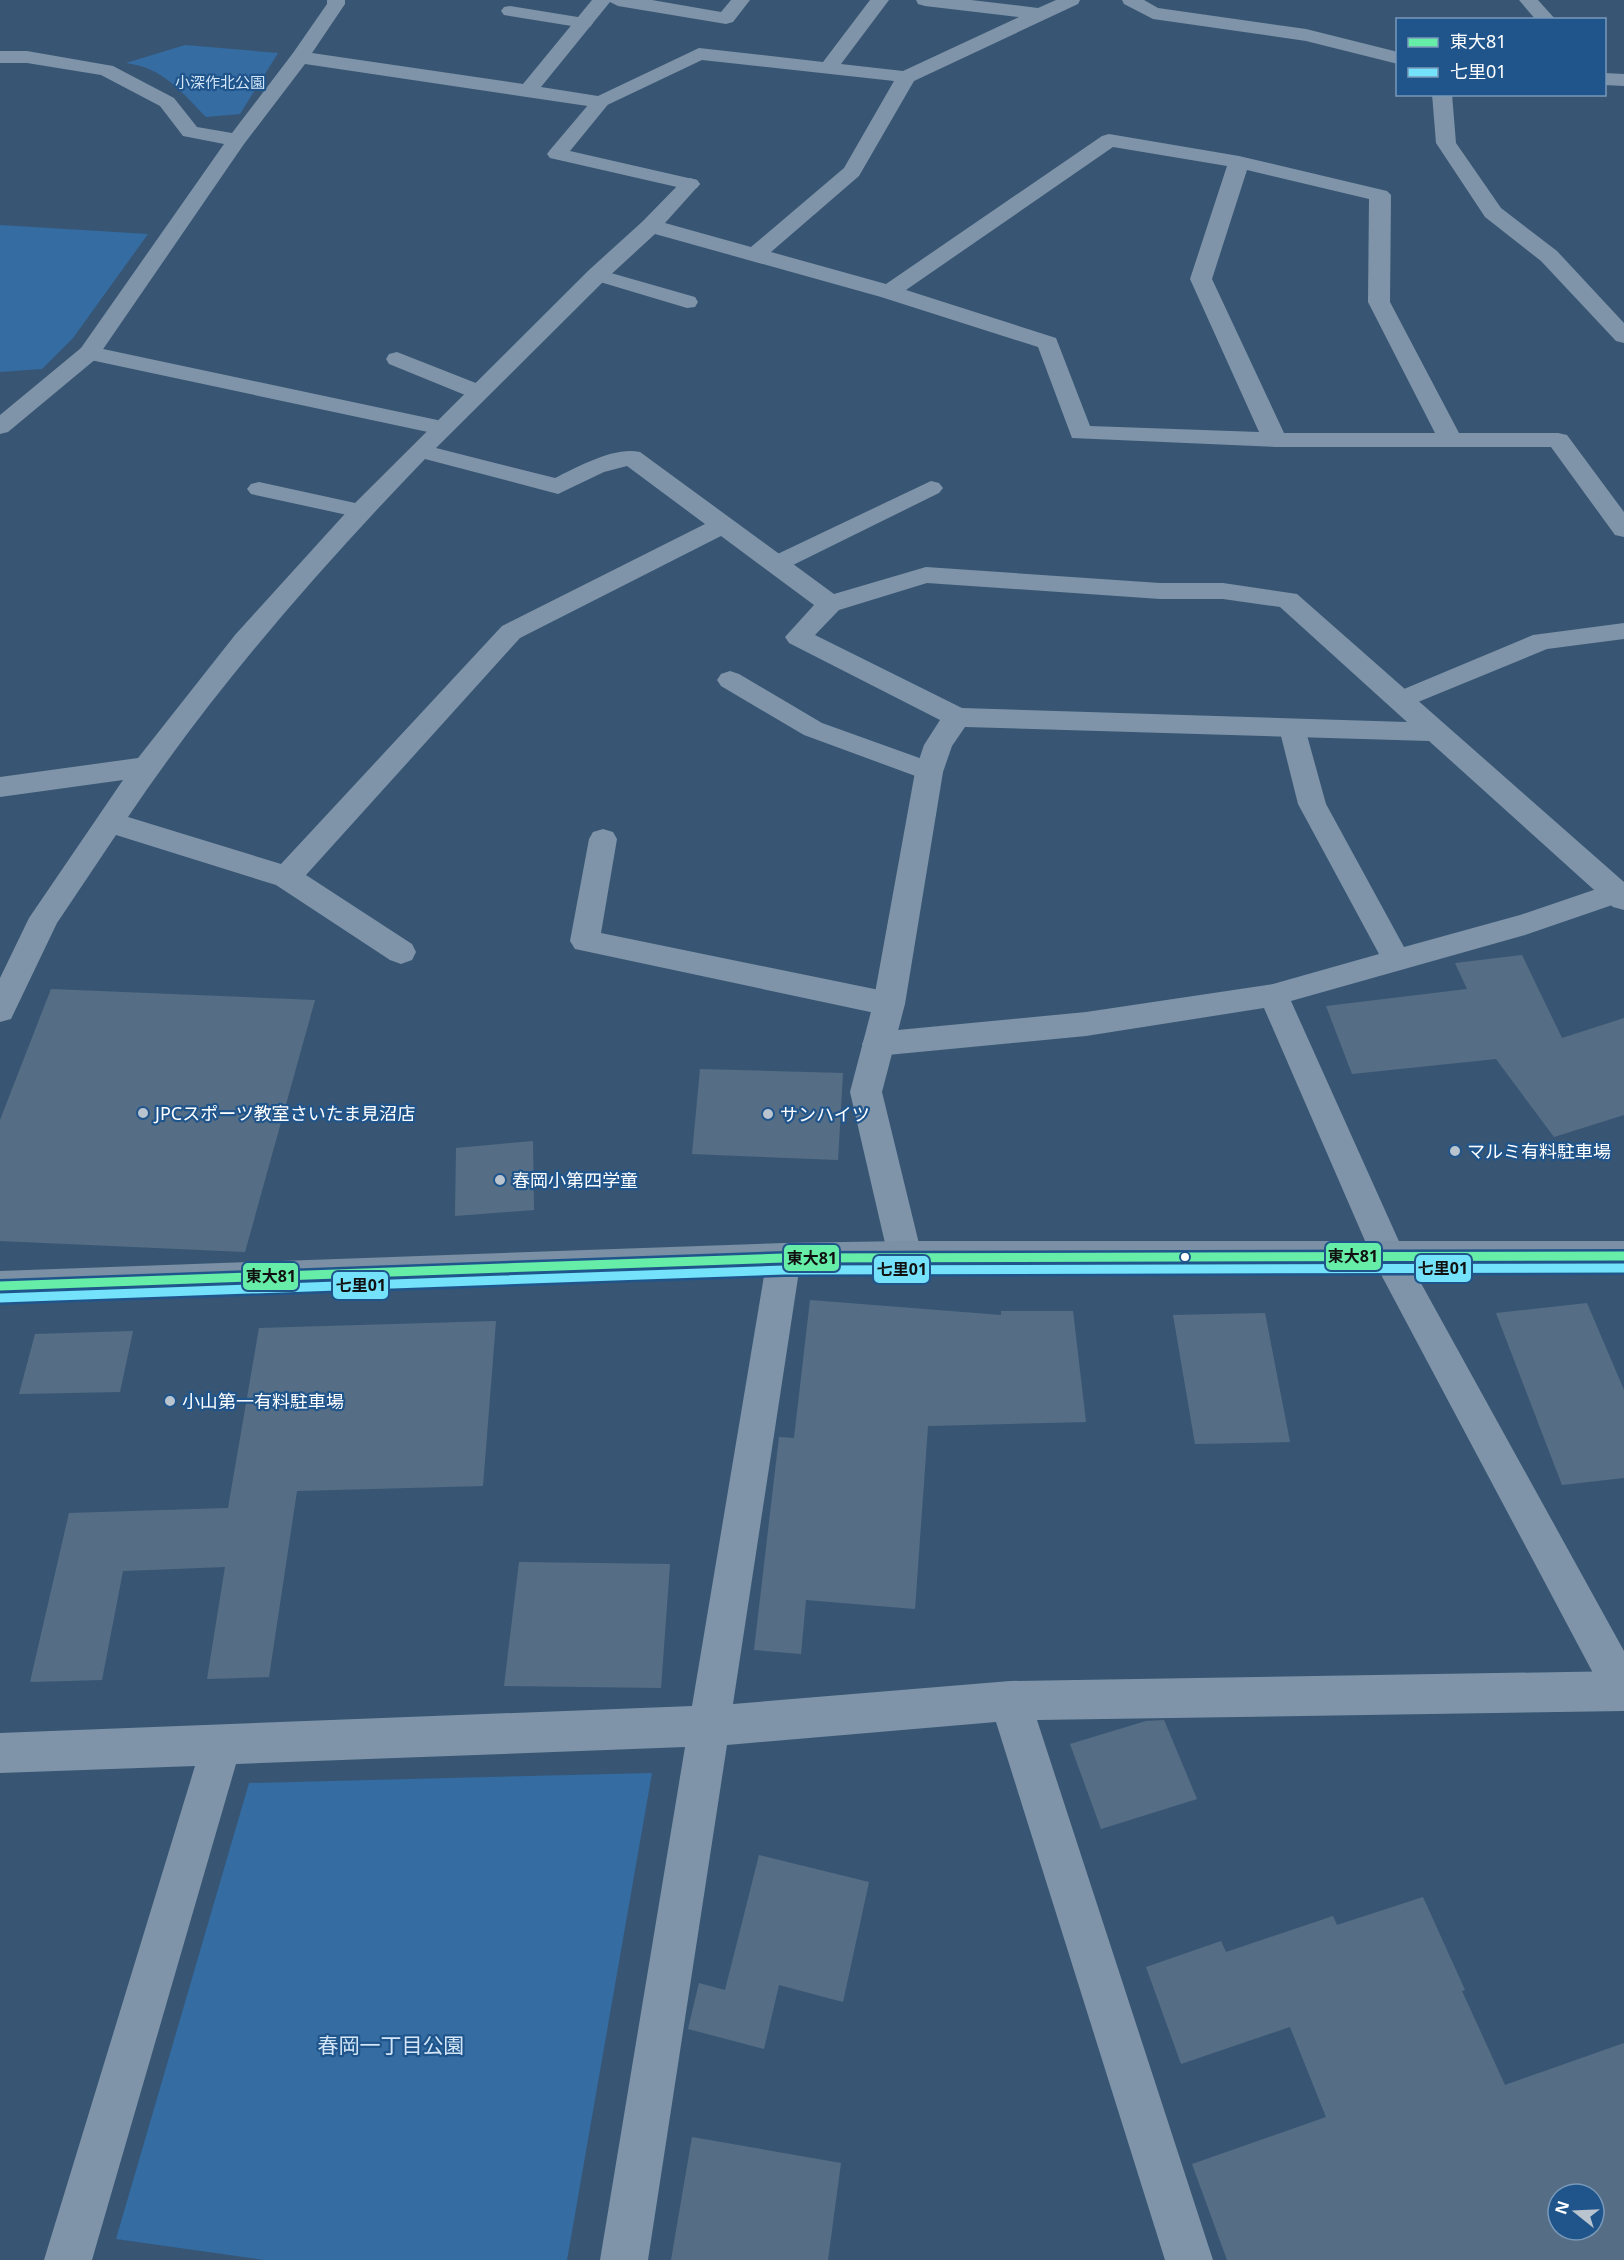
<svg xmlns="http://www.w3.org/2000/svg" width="1624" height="2260" viewBox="0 0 1624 2260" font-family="'Noto Sans','Noto Sans JP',sans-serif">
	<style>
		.green { fill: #356ca2 }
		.building { fill: #566e85; fill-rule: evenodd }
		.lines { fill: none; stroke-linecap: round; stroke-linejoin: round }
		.service { fill: #7f94a8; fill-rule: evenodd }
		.minor { fill: #7f94a8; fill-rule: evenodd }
		.tertiary { fill: #7f94a8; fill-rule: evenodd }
		.secondary { fill: #7b90a4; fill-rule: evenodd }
		.bus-1-casing { stroke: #20558c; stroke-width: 14 }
		.bus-2-casing { stroke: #20558c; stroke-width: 14 }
		.bus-1 { stroke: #66eda8; stroke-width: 9 }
		.bus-2 { stroke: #73e2fa; stroke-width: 9 }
		.poi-dot { fill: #b9c4ce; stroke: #20558c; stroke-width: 2 }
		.bus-dot { fill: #fff; stroke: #20558c; stroke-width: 2 }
		.labels { text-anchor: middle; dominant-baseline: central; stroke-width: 4.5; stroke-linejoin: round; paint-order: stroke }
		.far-park-label { font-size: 15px; fill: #d2e6f8; stroke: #20558c }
		.poi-label { font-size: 18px; fill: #fff; stroke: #20558c; text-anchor: start }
		.near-park-label { font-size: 21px; fill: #d2e6f8; stroke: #20558c }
		.line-badge { stroke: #20558c; stroke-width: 2 }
		.pale-badge-label { font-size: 16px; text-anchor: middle; font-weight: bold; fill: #111 }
	</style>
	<rect width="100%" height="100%" fill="#385674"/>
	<!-- green -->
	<path class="green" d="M185,45L278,53L240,114L206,117C180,91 164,68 126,63Z
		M0,225L148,234L73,338L42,369L0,372Z
		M652,1773L567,2260H264L116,2239L249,1783Z"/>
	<!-- building -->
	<path class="building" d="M1522,955L1562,1038L1624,1018V1115L1554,1137L1496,1059L1352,1074L1326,1006L1467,989L1455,963Z
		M51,989L315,1000L245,1252L0,1241V1120Z
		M700,1069L843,1073L838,1160L692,1154Z
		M533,1141L534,1210L455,1216L456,1148Z
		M810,1300L1001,1315V1311H1073L1086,1422L928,1426L915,1609L806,1600L801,1654L754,1650L779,1437L794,1438Z
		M1587,1303L1624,1390V1478L1562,1485L1496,1313Z
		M1265,1313L1290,1442L1195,1444L1173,1315Z
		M496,1321L483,1486L297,1491L269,1677L207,1679L225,1567L123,1571L102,1680L30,1682L69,1513L228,1508L259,1328Z
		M133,1331L120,1392L19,1394L35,1334Z
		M519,1562L670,1564L661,1688L504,1686Z
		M1164,1720L1197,1799L1101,1829L1070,1744L1146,1721Z
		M759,1855L869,1882L843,2002L779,1985L764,2049L688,2029L699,1983L725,1990Z
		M1423,1897L1465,1990L1462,1991L1505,2085L1624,2043V2260H1227L1192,2164L1326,2117L1290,2027L1181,2064L1146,1967L1221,1941L1226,1952L1333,1916L1337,1925ZM1558,2194H1594V2230H1558Z
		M692,2137L841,2163L828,2260H671Z"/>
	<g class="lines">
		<!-- service -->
		<path class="service" d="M510,6L584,18L590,19L593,23L590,27L584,28L504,15L501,11L504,7Z
			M601,96L608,98L610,102L570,151L697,180L700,184L697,188L690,190L550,158L547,154L550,150L594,98Z
			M597,269L695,297L698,302L695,307L687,308L590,279L586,275L590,271Z
			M89,346L442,421L450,423L453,428L450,433L442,435L81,358L78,353L81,348Z
			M397,352L486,387L489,392L486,397L478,399L470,397L389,364L386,359L389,354Z
			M931,481L939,483L943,488L939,493L785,569L776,572L767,569L764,564L767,559Z
			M259,482L369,506L373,511L369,516L361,518L251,494L247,489L251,484Z
			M1624,623V639L1547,649L1401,709L1392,706L1388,700L1392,694L1533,635Z
			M730,671L739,674L822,723L939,765L943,772L939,779L929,781L804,735L721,686L717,680L721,674Z
			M1292,719L1301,722L1305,728L1326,804L1404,947L1520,915L1617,882L1624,885V901L1525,935L1291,1001L1406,1257L1401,1267L1389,1271L1377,1267L1372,1257L1264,1008L1086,1036L877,1056L866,1052L862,1044L866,1036L877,1032L1086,1012L1273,984L1379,954L1298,804L1279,728L1283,722Z
			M603,829L613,832L617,839L601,933L889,992L900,996L904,1004L900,1012L889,1016L575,949L570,941L589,839L593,832Z"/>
		<!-- minor -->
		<path class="minor" d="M327,0H345V4L312,53L523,84L592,0H652L721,12L731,0H750L733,22L726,24L618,6L610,2L541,87L598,96L699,48L823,62L870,0H889L841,64L903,71L1019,17L925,6L918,4L916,0H971L1038,8L1056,0H1080L1078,4L914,81L859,176L771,252L886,284L1102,136L1109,134L1239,156L1387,191L1391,195L1390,302L1459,433H1558L1567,435L1624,512V537L1615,535L1551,447H1275L1072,438L1038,347L881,297L655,234L605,280L436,448L555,478C577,467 615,446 640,452L834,594L926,567L1160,583H1223L1297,594L1624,882V910L1613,907L1429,741L965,727L952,746L943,772L905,1004L882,1092L922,1256L917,1266L905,1271L893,1266L888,1256L850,1092L873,1004L915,772L924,745L940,720L789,643L785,637L814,605L721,536L520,638L306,875L412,944L416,952L412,960L401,964L390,960L276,885L116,835L57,923L11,1019L0,1022V978L29,918L123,780L0,797V777L138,758L235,635L352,506L589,270L643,221L683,180L690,178L697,180L700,184L665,223L751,247L844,168L894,81L702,60L601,108L305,64L244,144L97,358L8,432L0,434V415L81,348L224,144L183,136L160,106L101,75L27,63H0V51H27L113,66L174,98L197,127L232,133L293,53L327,4ZM1113,147L1227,166L1190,279L1259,432L1090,426L1056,338L906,290ZM1247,170L1369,199L1368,302L1435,433H1284L1212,279ZM425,459L558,494L604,472L627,466L705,524L502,626L281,864L128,817C215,688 317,571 425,459ZM927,583L1160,599H1223L1280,607L1407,722L962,708L815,635L839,610Z
			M1122,0H1144L1158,8L1306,29L1398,52V64L1306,41L1153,19L1124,4Z
			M1519,0H1538L1556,20H1536Z
			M1604,73L1624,74V86L1604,85Z
			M1432,94H1452L1456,143L1501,208L1557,251L1624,323V343L1616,341L1541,261L1485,217L1436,143Z
			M784,1243L796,1248L801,1258L733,1704L1010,1681L1624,1671V1711L1037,1720L1213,2260H1165L996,1722L727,1745L648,2260H600L685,1747L236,1764L92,2260H44L195,1766L0,1773V1733L692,1706L767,1258L772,1248Z"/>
		<!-- tertiary -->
		<path class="tertiary" d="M1389,1242L1401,1247L1624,1651V1711L1610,1705L1377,1267L1372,1257L1377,1247Z"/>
		<!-- secondary -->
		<path class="secondary" d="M905,1241H1624V1271L784,1273L0,1301V1271L784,1243Z"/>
		<defs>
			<path id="bus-1" d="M0,1286L784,1258L1624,1256"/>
			<path id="bus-2" d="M0,1298L784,1270L1624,1268"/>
		</defs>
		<!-- bus-1 casing -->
		<use href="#bus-1" class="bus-1-casing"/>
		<!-- bus-2 casing -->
		<use href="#bus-2" class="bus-2-casing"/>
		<!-- bus-1 -->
		<use href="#bus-1" class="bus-1"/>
		<!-- bus-2 -->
		<use href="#bus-2" class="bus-2"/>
	</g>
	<!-- markers -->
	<g class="poi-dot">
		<circle cx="143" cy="1113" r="6"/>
		<circle cx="768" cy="1114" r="6"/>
		<circle cx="1455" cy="1151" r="6"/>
		<circle cx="500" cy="1180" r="6"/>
		<circle cx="170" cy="1401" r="6"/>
	</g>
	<circle class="bus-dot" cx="1185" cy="1257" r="5"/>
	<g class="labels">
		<!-- far-park labels -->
		<g class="far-park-label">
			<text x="220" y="82">小深作北公園</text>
		</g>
		<!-- poi labels -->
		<g class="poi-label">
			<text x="155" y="1113">JPCスポーツ教室さいたま見沼店</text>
			<text x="780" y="1114">サンハイツ</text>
			<text x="1467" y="1151">マルミ有料駐車場</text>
			<text x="512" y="1180">春岡小第四学童</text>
			<text x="182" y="1401">小山第一有料駐車場</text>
		</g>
		<!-- near-park labels -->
		<g class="near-park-label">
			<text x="391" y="2045">春岡一丁目公園</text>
		</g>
	</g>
	<g class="line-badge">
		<rect x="1325" y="1242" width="57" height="29" rx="6" fill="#66eda8"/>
		<rect x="783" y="1244" width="57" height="28" rx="6" fill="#66eda8"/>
		<rect x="1415" y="1254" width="57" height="29" rx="6" fill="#73e2fa"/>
		<rect x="873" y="1255" width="57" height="29" rx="6" fill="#73e2fa"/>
		<rect x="242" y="1262" width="57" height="29" rx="6" fill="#66eda8"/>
		<rect x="332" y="1271" width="57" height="29" rx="6" fill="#73e2fa"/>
	</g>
	<g class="pale-badge-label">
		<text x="1353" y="1262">東大81</text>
		<text x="812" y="1264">東大81</text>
		<text x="1443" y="1274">七里01</text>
		<text x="902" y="1275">七里01</text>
		<text x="271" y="1282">東大81</text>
		<text x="361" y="1291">七里01</text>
	</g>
	<!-- legend -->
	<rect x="1396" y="18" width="210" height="78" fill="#20558c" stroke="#7999ba" stroke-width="1.5"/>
	<rect x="1408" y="38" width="30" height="9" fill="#66eda8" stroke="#7999ba" stroke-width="1.5"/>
	<text x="1450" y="48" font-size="18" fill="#ffffff">東大81</text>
	<rect x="1408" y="68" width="30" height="9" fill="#73e2fa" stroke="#7999ba" stroke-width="1.5"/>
	<text x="1450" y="78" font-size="18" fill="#ffffff">七里01</text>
	<!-- north arrow -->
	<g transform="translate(1576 2212) rotate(288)"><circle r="28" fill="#20558c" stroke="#7999ba" stroke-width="1.5"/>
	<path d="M0-4.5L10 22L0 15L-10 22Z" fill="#b9c4ce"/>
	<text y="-9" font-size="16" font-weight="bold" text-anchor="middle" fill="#ffffff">N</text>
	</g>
</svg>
